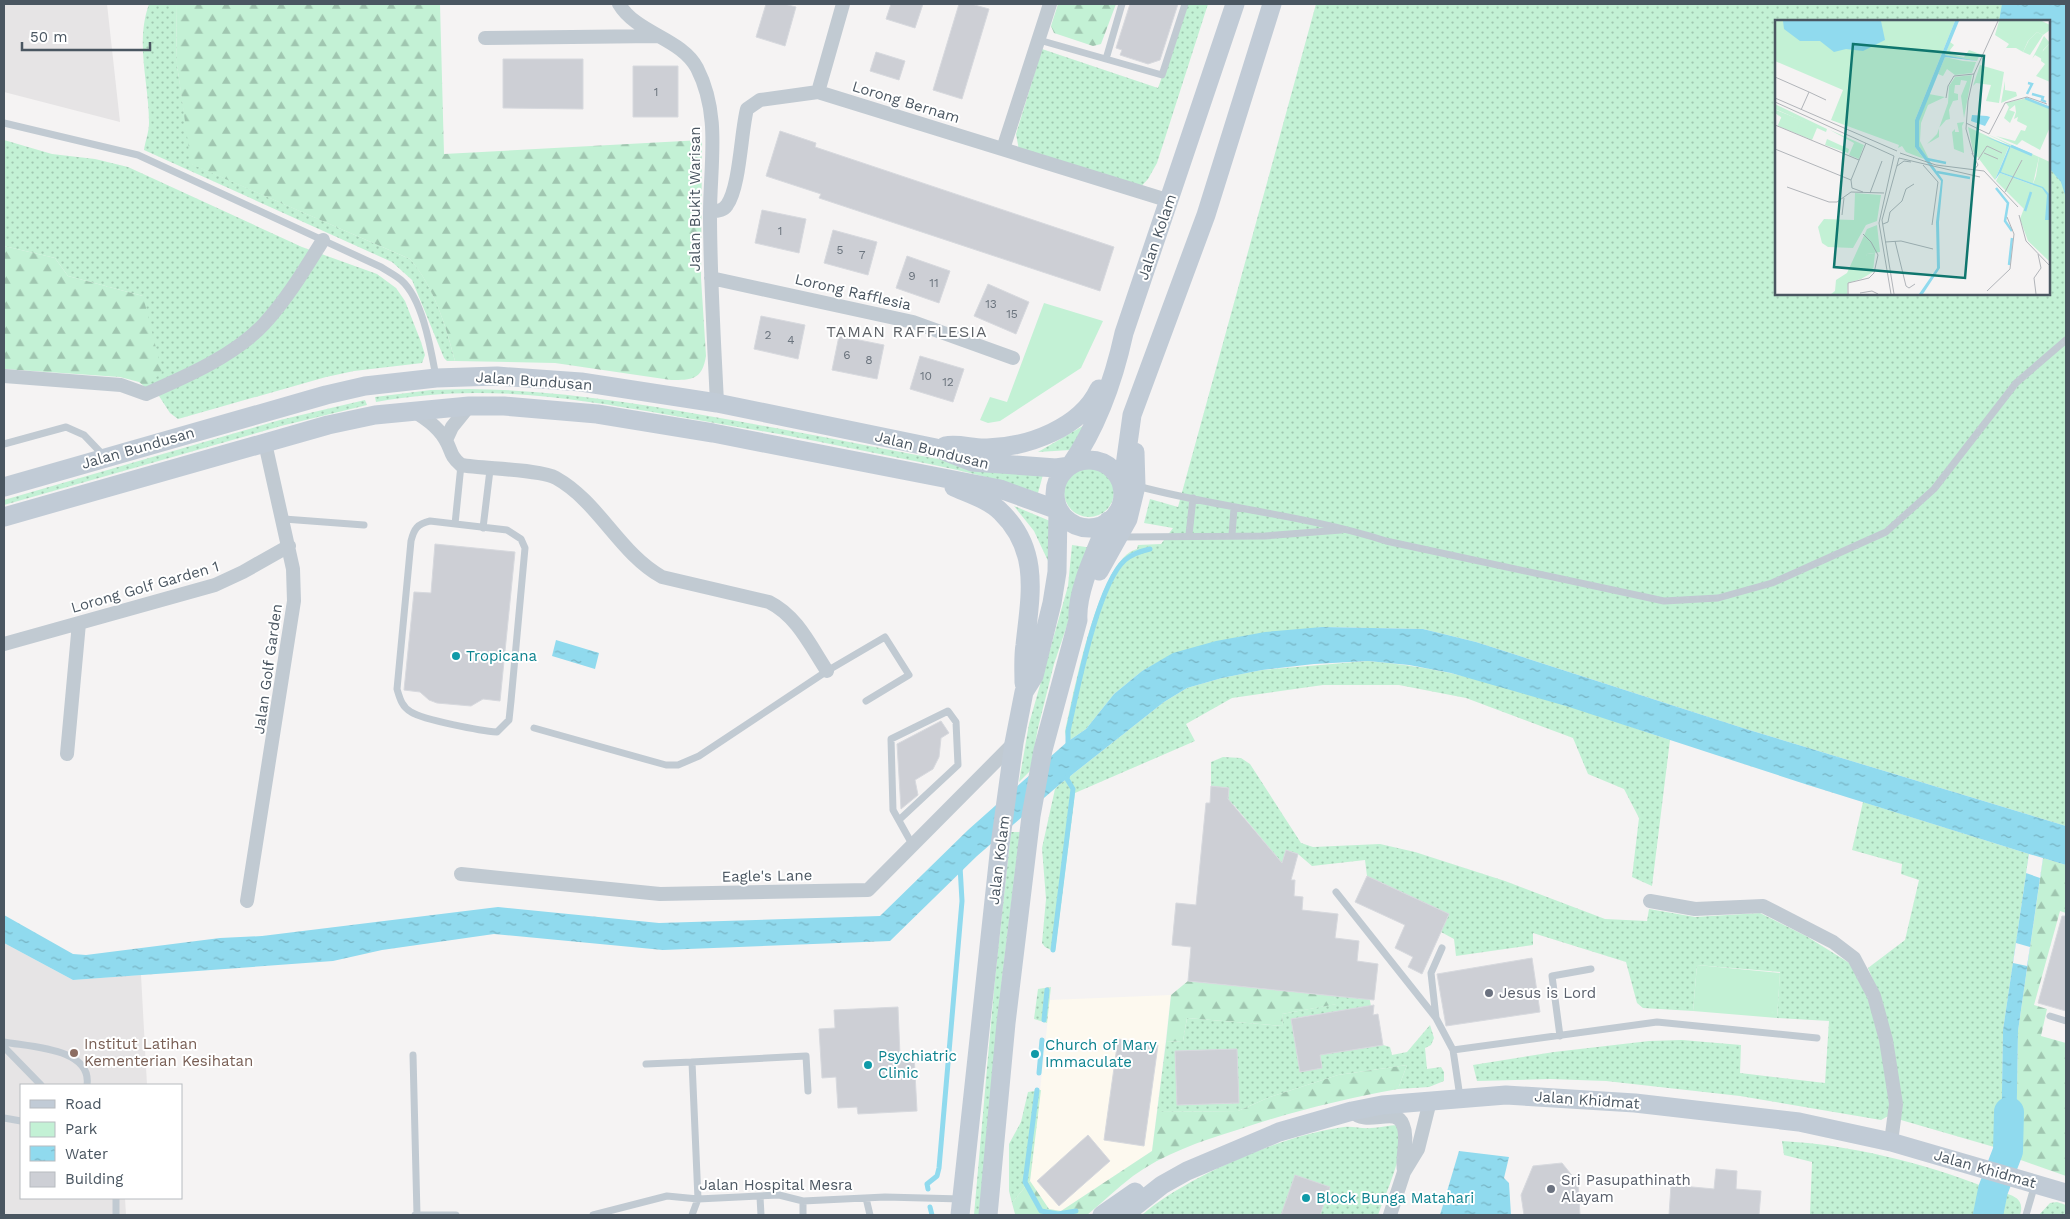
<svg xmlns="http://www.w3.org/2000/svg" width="2070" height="1219" viewBox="0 0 2070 1219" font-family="'Work Sans',sans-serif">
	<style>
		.commercial { fill: #fdf9ef }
		.education { fill: #e6e4e5 }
		.grass { fill: url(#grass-dots); fill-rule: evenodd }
		.forest { fill: url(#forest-firs) }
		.park { fill: #c3f1d5 }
		.water { fill: url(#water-ripples) }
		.pier { fill: #f5f3f3 }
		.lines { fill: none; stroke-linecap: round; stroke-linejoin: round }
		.stream { stroke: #90daee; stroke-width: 5 }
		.river { stroke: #90daee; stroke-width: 30 }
		.building { fill: #cdcfd5; stroke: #d7d9de }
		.lane { stroke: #c1cad2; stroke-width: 7 }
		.street { stroke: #c1cad2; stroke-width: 14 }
		.secondary { stroke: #c1cbd6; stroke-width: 19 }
		.culture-dot { fill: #0f9aa8; stroke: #fff; stroke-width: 2 }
		.worship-dot { fill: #6b7280; stroke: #fff; stroke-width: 2 }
		.education-dot { fill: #8d6e63; stroke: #fff; stroke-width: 2 }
		.labels { text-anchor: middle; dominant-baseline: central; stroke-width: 4; stroke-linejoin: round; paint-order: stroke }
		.number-label { font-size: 12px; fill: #6b747e }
		.street-label { font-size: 15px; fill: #4a5661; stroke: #fff }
		.culture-label { font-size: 15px; fill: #0d838f; stroke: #fff; text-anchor: start }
		.worship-label { font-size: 15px; fill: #5b616d; stroke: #fff; text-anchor: start }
		.education-label { font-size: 15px; fill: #785e54; stroke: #fff; text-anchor: start }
		.neighbourhood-label { font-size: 16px; letter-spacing: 1px; fill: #5f6368; stroke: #fff }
		.inset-river { fill: none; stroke: #90daee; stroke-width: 2.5 }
		.inset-road { fill: none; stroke: #b1b4b9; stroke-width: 1 }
		.view { fill: #0f766e; fill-opacity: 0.15; stroke: #0f766e; stroke-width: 2.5 }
		.inset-edge { fill: none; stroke: #4a5661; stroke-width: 2.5 }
	</style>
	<defs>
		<pattern id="grass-dots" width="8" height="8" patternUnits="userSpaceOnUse" patternTransform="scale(1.25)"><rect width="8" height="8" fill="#c3f1d5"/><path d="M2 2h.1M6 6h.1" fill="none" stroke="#a0c6b0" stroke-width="1.8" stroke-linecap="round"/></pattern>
		<pattern id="forest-firs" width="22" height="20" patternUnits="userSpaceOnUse" patternTransform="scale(1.25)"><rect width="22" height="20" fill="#c3f1d5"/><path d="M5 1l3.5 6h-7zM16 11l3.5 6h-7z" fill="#a0c6b0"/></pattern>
		<pattern id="water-ripples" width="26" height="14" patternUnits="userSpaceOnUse" patternTransform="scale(1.25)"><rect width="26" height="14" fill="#90daee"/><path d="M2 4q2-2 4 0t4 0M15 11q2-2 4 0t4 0" fill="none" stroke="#78b4c4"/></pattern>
	</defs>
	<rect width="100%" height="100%" fill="#f5f3f3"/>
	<!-- commercial -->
	<path class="commercial" d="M1171,995L1152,1151L1061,1211L1049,1209L1030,1181L1050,1000Z"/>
	<!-- education -->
	<path class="education" d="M4,4H107L120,122L4,92Z
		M4,943L73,980L141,975L147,1085H21V1198H125L126,1215H4Z"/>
	<!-- grass -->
	<path class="grass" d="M149,4H176L177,65L192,164L410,259C434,286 446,326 455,361H447L444,358L412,280L392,262L144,150C145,142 149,132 149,123C149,83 135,43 149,4Z
		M1188,4H1208L1157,163L1148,179L1136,192L1019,150L1016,134L1042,49L1158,88Z
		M1316,4H2066V826L1746,729L1476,642L1423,629L1322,627L1173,654L1142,671L1114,694L1086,729L1067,742L1065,732C1073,696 1099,557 1137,549L1138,545L1161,544L1173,528L1144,523L1150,499L1178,507ZM1776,21H2049V294H1776Z
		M4,140L52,154L95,159L128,167L302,247L377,274L396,288L405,301L421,342L425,355L422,363L354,371L326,377L178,419L170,413L159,396L145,387L143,296L68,276L55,258L4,246Z
		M469,389C560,390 648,405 737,421C824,437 911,454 998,471H1044L1038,493C974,470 906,460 840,446C783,434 726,425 669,415C567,397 479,383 376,402L375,397L431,390Z
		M365,400L367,405L281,426L4,505V500L280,420Z
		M1088,423L1070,450L1038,452Z
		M1064 492a25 25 0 1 1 50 0a25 25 0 1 1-50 0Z
		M1014,506L1050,521L1048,561L1034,531Z
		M1072,545L1093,548L1054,664L1038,728L1030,771L1019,782L1029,724L1068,586Z
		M1368,661C1472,669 1572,707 1670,740L1652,886L1632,877L1639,818L1624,789L1588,774L1573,738L1466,698L1399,685H1323L1232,698L1186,724L1195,741L1075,793L1055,952L1045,947L1042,943L1046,899L1042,848L1055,789L1059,785L1164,702L1187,688L1222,678L1262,670Z
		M1223,757L1241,758L1250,764L1301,843L1313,847L1380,844L1415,852L1505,881L1605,919L1647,921L1649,909L1695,917L1760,913L1806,936L1851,964L1870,997L1881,1041L1891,1103L1890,1115L1881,1120L1740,1096L1606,1081L1550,1079L1477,1081L1473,1065L1554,1052L1649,1041L1682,1040L1741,1045L1740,1073L1825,1083L1829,1021L1777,1018L1780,972L1697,965L1693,1011L1643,1008L1637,1003L1626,962L1533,933V945L1456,956L1454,939L1441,932L1449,914L1367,876L1365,860L1312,866L1298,854L1286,850L1282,863L1234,805H1227L1229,788L1211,786V762Z
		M1863,802L2029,854L2003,1030L2001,1149L1901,1120L1878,992L1868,968L1905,940L1919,880L1901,874L1902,864L1852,850Z
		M1011,832H1020L1002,978L979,1215H974L995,978Z
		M1336,983L1367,986L1371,1006L1345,1051L1383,1045L1390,1047L1392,1055L1407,1052L1430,1025L1434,1038L1431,1045L1425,1048L1427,1069L1441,1067L1444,1072V1081L1429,1087L1398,1089L1407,1065L1338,1075L1270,1097L1238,1111L1157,1112L1166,1042L1183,1041L1187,1018L1283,1026L1282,1014L1336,1004L1334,996ZM1313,1015L1322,1068L1300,1072L1291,1019ZM1236,1049L1239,1103L1177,1105L1175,1051Z
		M1051,987L1047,1023L1034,1019L1038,989Z
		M1041,1090L1030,1181L1012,1203L1009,1191V1144L1021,1122L1028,1092Z
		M1398,1125C1408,1148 1386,1192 1378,1215H1142C1186,1177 1285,1134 1344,1127C1353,1126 1362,1129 1371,1128C1380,1128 1389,1125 1398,1125Z
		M1782,1141C1851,1145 1920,1162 1985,1187L1987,1197L1982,1215H1810L1812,1162L1784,1155Z
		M2002,1192C2014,1196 2025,1199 2020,1215H1995Z
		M2057,1202L2066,1205V1215H2039L2050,1203Z"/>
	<!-- forest -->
	<path class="forest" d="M176,4H440L444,154L702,140L701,278L706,356C702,380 692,380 671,380L555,363L455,361C446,326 434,287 410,259L191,164L177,65Z
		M1058,4H1116L1101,44L1093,46L1054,33L1051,26Z
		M4,246L55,258L68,276L143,296L162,372L145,387L139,382L120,377L4,369Z
		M2043,858L2066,865V913L2060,911L2034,1005L2047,1009L2041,1036L2066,1043V1176L2018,1159L2016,1154L2018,1031Z
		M1188,981L1334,996L1337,1004L1282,1014L1283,1026L1187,1018L1183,1041L1166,1042L1171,995Z
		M1407,1065L1398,1089C1343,1099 1290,1112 1237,1130C1201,1141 1163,1154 1133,1176C1117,1188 1102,1203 1087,1215L1015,1214L1012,1203L1030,1181L1049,1209L1061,1211L1152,1151L1157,1112L1238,1111L1270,1097L1338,1075Z"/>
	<!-- park -->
	<path class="park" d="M1044,303L1103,321L1081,368L1000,421L988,423L980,420L990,397L1007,402Z
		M1697,965L1780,973L1777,1018L1693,1011Z"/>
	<!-- water -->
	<path class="water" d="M2002,4H2066V198L2061,182L2049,168V21H1999Z
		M1322,627L1423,629L1476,642L1746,729L2066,826V865L2043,858L2040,878L2018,1031L2016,1154L2001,1149L2003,1030L2029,854L1808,785L1566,706L1451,673L1409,665L1368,661L1314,664L1262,670L1222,678L1187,688L1164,702L1059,785L977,856L890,941L663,950L494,934L382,950L333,961L73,980L4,943V915L73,954L86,955L220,938L262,936L498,907L659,923L880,916L968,830L1067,742L1086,729L1114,694L1142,671L1173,653L1216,641L1265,632Z
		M556,640L599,653L595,669L552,656Z
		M1459,1151L1509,1157L1504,1178L1509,1183L1511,1215H1440Z
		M1985,1187L2002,1192L1995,1215H1982L1987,1197Z"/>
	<!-- pier -->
	<path class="pier" d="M2029,854L2043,858L2040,878L2026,873Z
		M2016,943L2030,947L2027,966L2013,963Z"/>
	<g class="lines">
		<!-- stream -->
		<path class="stream" d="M1068,747V731C1077,692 1097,585 1125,560C1132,554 1141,551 1150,549
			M1053,950L1073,789L1067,779L1068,773
			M1044,1020L1047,990
			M1039,1073L1042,1040
			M1037,1090L1025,1182L1041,1211L1058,1214L1076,1211
			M928,1189L927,1184L937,1176L939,1168L962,901L960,866
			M930,1207L932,1215"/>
		<!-- river -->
		<path class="river" d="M1988,1215L1993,1190L2008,1151L2009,1112"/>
	</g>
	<!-- building -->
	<path class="building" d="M766,4H784L796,7L785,46L756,37Z
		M891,4H923L915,28L886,19Z
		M959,4H971L989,9L962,99L933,90Z
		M1130,4H1178L1160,60L1148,64L1120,55L1122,50L1116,48Z
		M876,52L905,61L899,80L870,71Z
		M503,59H583V109L503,108Z
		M633,66H678V117H633Z
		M780,131L816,143L815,147L1114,247L1100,291L819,198L821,194L766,176Z
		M762,210L806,219L799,253L755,243Z
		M833,230L877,242L868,275L824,263Z
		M907,256L950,271L939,303L896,288Z
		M988,284L1029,302L1016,334L974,316Z
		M761,316L805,325L798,359L754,349Z
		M839,336L884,345L877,379L832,370Z
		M920,356L964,369L953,402L910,389Z
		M435,544L515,552L500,701L483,699L471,706L437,703L429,700L420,692L404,690L414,592L431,593Z
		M941,721L949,733L941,738L939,757L933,769L915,780L918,795L901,809L897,744Z
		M1211,786L1229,788L1228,799L1282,863L1286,850L1298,854L1291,880H1295L1294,896L1303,897L1302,910L1338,914L1335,938L1359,941L1357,961L1378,964L1374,1000L1188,981L1191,947L1172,945L1176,903L1196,905L1206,803H1210Z
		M1367,876L1449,914L1422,974L1408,967L1413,957L1395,948L1405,925L1355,902Z
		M2062,916H2066V1011L2038,1003Z
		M1532,958L1540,1012L1446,1026L1437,974Z
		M1374,1005L1373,1015L1378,1014L1383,1045L1320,1055L1322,1068L1300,1072L1291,1019Z
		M898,1007L900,1055L914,1054L917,1111L858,1114L857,1107L838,1108L836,1077L822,1078L819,1029L835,1028L834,1010Z
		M1118,1039L1158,1045L1144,1146L1104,1140Z
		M1237,1049L1239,1103L1177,1105L1175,1051Z
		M1088,1135L1110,1161L1059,1206L1037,1181Z
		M1562,1163L1578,1183L1580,1215H1524L1521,1195L1533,1166Z
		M1716,1169L1737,1171L1736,1189L1761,1191L1759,1215H1669L1671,1185L1714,1189Z
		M1295,1175L1330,1187L1320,1215H1281Z"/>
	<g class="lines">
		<!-- lane -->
		<path class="lane" d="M1039,40L1162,75L1185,4
			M1106,59L1122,4
			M4,123L138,155L381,267C387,271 395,275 401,280C423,299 431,350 436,377
			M4,444L66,427L84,435L105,457
			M1137,486C1219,508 1305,515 1386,541L1664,601L1718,598L1772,583L1886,532L1934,489L2016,383L2066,340
			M284,519L364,525
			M430,521L507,530L521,539L525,548L511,701L509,720L497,732C481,731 424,720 411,712C402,707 400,699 397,689L411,541C414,529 417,524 430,521Z
			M455,524L461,465
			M483,528L490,470
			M1189,535L1193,498
			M1232,535L1234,508
			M1122,537L1265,536L1341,530
			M534,728L666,765H678L699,756L827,671L885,637L909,675L866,701
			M899,820L958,765L956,722L948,711L891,739L893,810L912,844
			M1336,892L1436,1018
			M1442,948L1431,973L1436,1018L1453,1050
			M2050,1016L2066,1021
			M1560,1036L1552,976L1591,969
			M4,1042C30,1047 92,1048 87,1085
			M4,1047L41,1085
			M413,1055L417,1215
			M692,1062L806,1056L808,1091
			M646,1064L692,1062L698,1199L692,1215
			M1460,1097L1453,1050L1657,1022L1817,1038
			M4,1118L21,1121
			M760,1197L761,1215
			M866,1198L870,1215
			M803,1201V1215
			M116,1215V1198
			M415,1215H456
			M593,1215L667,1196L698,1199L779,1195L803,1201L885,1197L962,1199
			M2026,1215L2035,1184"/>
		<!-- street -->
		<path class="street" d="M619,4C637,34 681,38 697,68C721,115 710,164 710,214C710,277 714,340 717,403
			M485,38L657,36
			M818,92L843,4
			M1003,149L1050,4
			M710,212C717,211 723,211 727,205C740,187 741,131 747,109L760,100L818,92L1170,201
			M711,278L913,322L1013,358
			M4,376L121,385L146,394C185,377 234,356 264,324C287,299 305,269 323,240
			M412,410C425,418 437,426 445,439C452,450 449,455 461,465C483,469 541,469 556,478C599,502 619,553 662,577L769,602C797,616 810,645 827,671
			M446,440L452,427L469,406
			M4,644L215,585L243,572L289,546
			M67,754L79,623
			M461,874L660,894L868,890L1014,743
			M247,901L294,601L293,569L265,443
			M1650,901L1695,909L1763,906L1833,942L1854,958L1874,996L1886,1040L1896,1104L1891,1142
			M1352,1111C1367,1128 1396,1105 1403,1125C1409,1139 1401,1156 1404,1171
			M1390,1215L1404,1172L1418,1149L1430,1101"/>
		<!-- secondary -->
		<path class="secondary" d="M945,446C959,443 973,449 987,448C1028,447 1081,428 1099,389
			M1055 494a34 34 0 1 1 68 0a34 34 0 1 1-68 0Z
			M4,487L326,395L365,386L436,378L497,376L581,382L717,403L936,448L972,462L1056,468L1070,466C1097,427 1114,379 1124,333L1235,4
			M954,487C970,494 989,500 1001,512C1041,551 1030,597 1025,645C1023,657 1024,671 1024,683
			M1122,487L1132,415L1206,215L1272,4
			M4,517L328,425L375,415L469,406H504L597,414L713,433L1000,489L1058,510L1057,572L1052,603L1034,676L1024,692L1014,743L1000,845L960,1215
			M1099,571L1128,519L1136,486L1135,452
			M988,1215L1006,1023L1031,816L1043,750L1078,620C1076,590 1097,549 1108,521
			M1102,1215L1135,1192
			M1124,1215L1162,1185L1187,1171L1279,1132L1352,1111L1382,1105L1506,1095L1635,1103L1799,1122L1891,1142L2066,1193"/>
	</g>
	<!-- markers -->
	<g class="culture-dot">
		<circle cx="456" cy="656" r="5"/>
		<circle cx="1035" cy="1054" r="5"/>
		<circle cx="868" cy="1065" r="5"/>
		<circle cx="1306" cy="1198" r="5"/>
	</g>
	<g class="worship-dot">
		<circle cx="1489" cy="993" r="5"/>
		<circle cx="1551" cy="1189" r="5"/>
	</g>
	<circle class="education-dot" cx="74" cy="1053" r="5"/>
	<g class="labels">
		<!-- number labels -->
		<g class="number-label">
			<text x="656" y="92">1</text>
			<text x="780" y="231">1</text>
			<text x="840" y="250">5</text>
			<text x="862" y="255">7</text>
			<text x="912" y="276">9</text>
			<text x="934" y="283">11</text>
			<text x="991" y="304">13</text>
			<text x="1012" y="314">15</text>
			<text x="768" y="335">2</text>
			<text x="791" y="340">4</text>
			<text x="847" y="355">6</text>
			<text x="869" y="360">8</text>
			<text x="926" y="376">10</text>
			<text x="948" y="382">12</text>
		</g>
		<!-- street labels -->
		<g class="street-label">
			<text transform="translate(906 102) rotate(17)">Lorong Bernam</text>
			<text transform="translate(695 199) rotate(-90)">Jalan Bukit Warisan</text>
			<text transform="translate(1157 237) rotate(-71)">Jalan Kolam</text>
			<text transform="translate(853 292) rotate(13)">Lorong Rafflesia</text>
			<text transform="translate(534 381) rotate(4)">Jalan Bundusan</text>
			<text transform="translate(138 448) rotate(-16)">Jalan Bundusan</text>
			<text transform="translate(932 450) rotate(14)">Jalan Bundusan</text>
			<text transform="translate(145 587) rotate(-16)">Lorong Golf Garden 1</text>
			<text transform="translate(268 669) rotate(-82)">Jalan Golf Garden</text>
			<text transform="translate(999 860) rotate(-83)">Jalan Kolam</text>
			<text transform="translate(767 876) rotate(-1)">Eagle's Lane</text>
			<text transform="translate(1587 1100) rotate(4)">Jalan Khidmat</text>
			<text transform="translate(1985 1169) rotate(16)">Jalan Khidmat</text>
			<text x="776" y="1185">Jalan Hospital Mesra</text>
		</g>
		<!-- culture labels -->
		<g class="culture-label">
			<text x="466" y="656">Tropicana</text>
			<text x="1045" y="1045">Church of Mary<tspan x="1045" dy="17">Immaculate</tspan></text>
			<text x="878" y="1056">Psychiatric<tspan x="878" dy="17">Clinic</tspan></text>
			<text x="1316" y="1198">Block Bunga Matahari</text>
		</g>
		<!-- worship labels -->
		<g class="worship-label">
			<text x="1499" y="993">Jesus is Lord</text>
			<text x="1561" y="1180">Sri Pasupathinath<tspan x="1561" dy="17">Alayam</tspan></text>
		</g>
		<!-- education labels -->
		<g class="education-label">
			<text x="84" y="1044">Institut Latihan<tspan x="84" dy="17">Kementerian Kesihatan</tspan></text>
		</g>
		<!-- neighbourhood labels -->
		<g class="neighbourhood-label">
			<text x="907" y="331">TAMAN RAFFLESIA</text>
		</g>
	</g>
	<!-- overview -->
	<g transform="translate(1775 20)">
		<rect width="275" height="275" fill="#f5f3f3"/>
		<path d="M0,1H180L140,100V127L149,139L131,132L127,126L123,128L124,125L56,100L68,70L0,41ZM224,1H267L275,5V10L268,15L262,12L253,21L248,32L241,28H231L234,24L220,15ZM269,16L275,23L268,30L267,39L260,35L257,39ZM170,37L188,41L201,42L197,53L180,55L172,49L168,56L163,54ZM205,45L229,52L224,83L211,81L216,65L201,63L198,66ZM197,55L189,98L186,76L192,61L186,60L185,65H180L179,73L183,74V80L178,81L174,90L175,99L171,100L164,108V117L152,124L162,114L173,83L174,66L180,57ZM230,61V70L241,72L242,76L226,83ZM154,74L170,77L153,85L146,103L145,121L154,139L170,143L154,141L144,126L143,101ZM252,78L275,89V107L265,130L247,120L242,125L221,116L240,121L246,110L250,111L252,106L242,101L243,97L239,99L241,92L240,85L234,90L240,92L235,103L229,98L234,87L231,83ZM0,84L52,109L51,112L42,108L37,120L3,106L7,96L41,107L0,89ZM189,102L187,106L189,133L179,129L177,112L180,109V112H184L182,103ZM193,107L234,126L220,160L198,131ZM55,110L89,125L84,139L74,135L79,123ZM212,114L264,137L258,164L225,152L236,126ZM225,153L258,165L250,190L221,161ZM102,205L105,232L92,234L86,259L73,263L72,274H56L60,271L61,260L72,253L92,209Z" fill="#c3f1d5"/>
		<path d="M175,22L179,25L175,30L176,34L189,37L194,30L205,34L202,41L170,35ZM275,23V62L261,56L270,44L266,41L267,32ZM1,90L41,106L40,110L36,114L22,108L0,93ZM52,119L74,129L73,133L50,125ZM80,173L106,175L102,201L91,205L78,228L53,227L47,223L43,207L49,199L79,200ZM100,233L98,252L86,259L84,252L92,234Z" fill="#c3f1d5"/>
		<path d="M262,12L268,15L255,35L248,32L254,20ZM8,94L26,101L21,112L3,105ZM264,137L275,142V242L253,221L245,199L261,156Z" fill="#c3f1d5"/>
		<path d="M8,1H106L110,20L88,31L71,29L59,32L45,21H25L9,9ZM180,1H184L170,35L202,41L170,37L144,101V126L168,160L164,202L165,248L148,274H144L162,248L161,202L166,161L140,127V100ZM197,95L212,96L215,97L210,106L196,101ZM209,116L236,126L226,152L268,167L275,175V200H270L272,175L267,168L225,153L220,160L234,127Z" fill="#90daee"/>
		<path class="inset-river" d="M252,74L257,64L253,63M257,74L268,77L267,80L271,82M250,78L275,88M236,126L257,135M152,139L171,143M162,152L195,158M221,168L233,183L230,201L237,211M250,191L256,172M234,245L237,218"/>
		<path class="inset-road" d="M0,57L34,72L26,90M34,72L51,80M0,78L122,131M171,78L173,66L179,56L199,54M0,82L119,136L104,203L116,274M191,103L214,114L230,83L252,77L272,84M0,105L84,140M0,129L76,160M125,133L161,145L209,151L243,187M197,133L203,145L198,151M209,133L223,139M198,134L191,109L193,81L199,54L223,1M203,140L212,126L227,133M148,145L163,162L157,205M122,146L129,141L136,142M12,167L54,182H62L76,172L109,173M88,172L77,168L76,160L91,123M230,172L247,140M95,173L107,141M67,195L69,178M244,195L251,221L275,246M108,204L113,202L115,192L127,181L131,169L139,164M120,221L131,266L134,268L140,264M110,222L126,221L158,229M212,271L235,249L239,214L232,197M85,273L97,271L103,274M73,274V263L94,258L99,253L103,235L96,222L88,214M119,274L107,200L124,138L205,157M261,274L259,258L266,248L263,234"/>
		<path class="view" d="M78,24L209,36L190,258L59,247Z"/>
		<rect width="275" height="275" class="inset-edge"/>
	</g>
	<!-- border -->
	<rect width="2070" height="1219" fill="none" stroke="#4a5661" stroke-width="10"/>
	<!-- legend -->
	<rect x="20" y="1084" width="162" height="115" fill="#ffffff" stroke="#b7bbc0"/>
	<rect x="30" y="1100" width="25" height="8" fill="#c1cbd6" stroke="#b7bbc0"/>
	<text x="65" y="1109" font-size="15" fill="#4a5661">Road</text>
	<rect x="30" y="1122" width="25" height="15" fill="#c3f1d5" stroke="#b7bbc0"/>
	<text x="65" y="1134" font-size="15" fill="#4a5661">Park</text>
	<rect x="30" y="1146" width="25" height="15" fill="url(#water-ripples)" stroke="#b7bbc0"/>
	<text x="65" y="1159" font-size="15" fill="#4a5661">Water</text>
	<rect x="30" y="1172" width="25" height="15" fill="#cdcfd5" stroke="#b7bbc0"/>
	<text x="65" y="1184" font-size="15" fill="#4a5661">Building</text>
	<!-- scale -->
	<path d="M22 42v8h128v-8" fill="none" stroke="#4a5661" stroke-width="2.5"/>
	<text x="30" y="42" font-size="15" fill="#4a5661" stroke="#ffffff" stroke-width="4" paint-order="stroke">50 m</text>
</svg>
